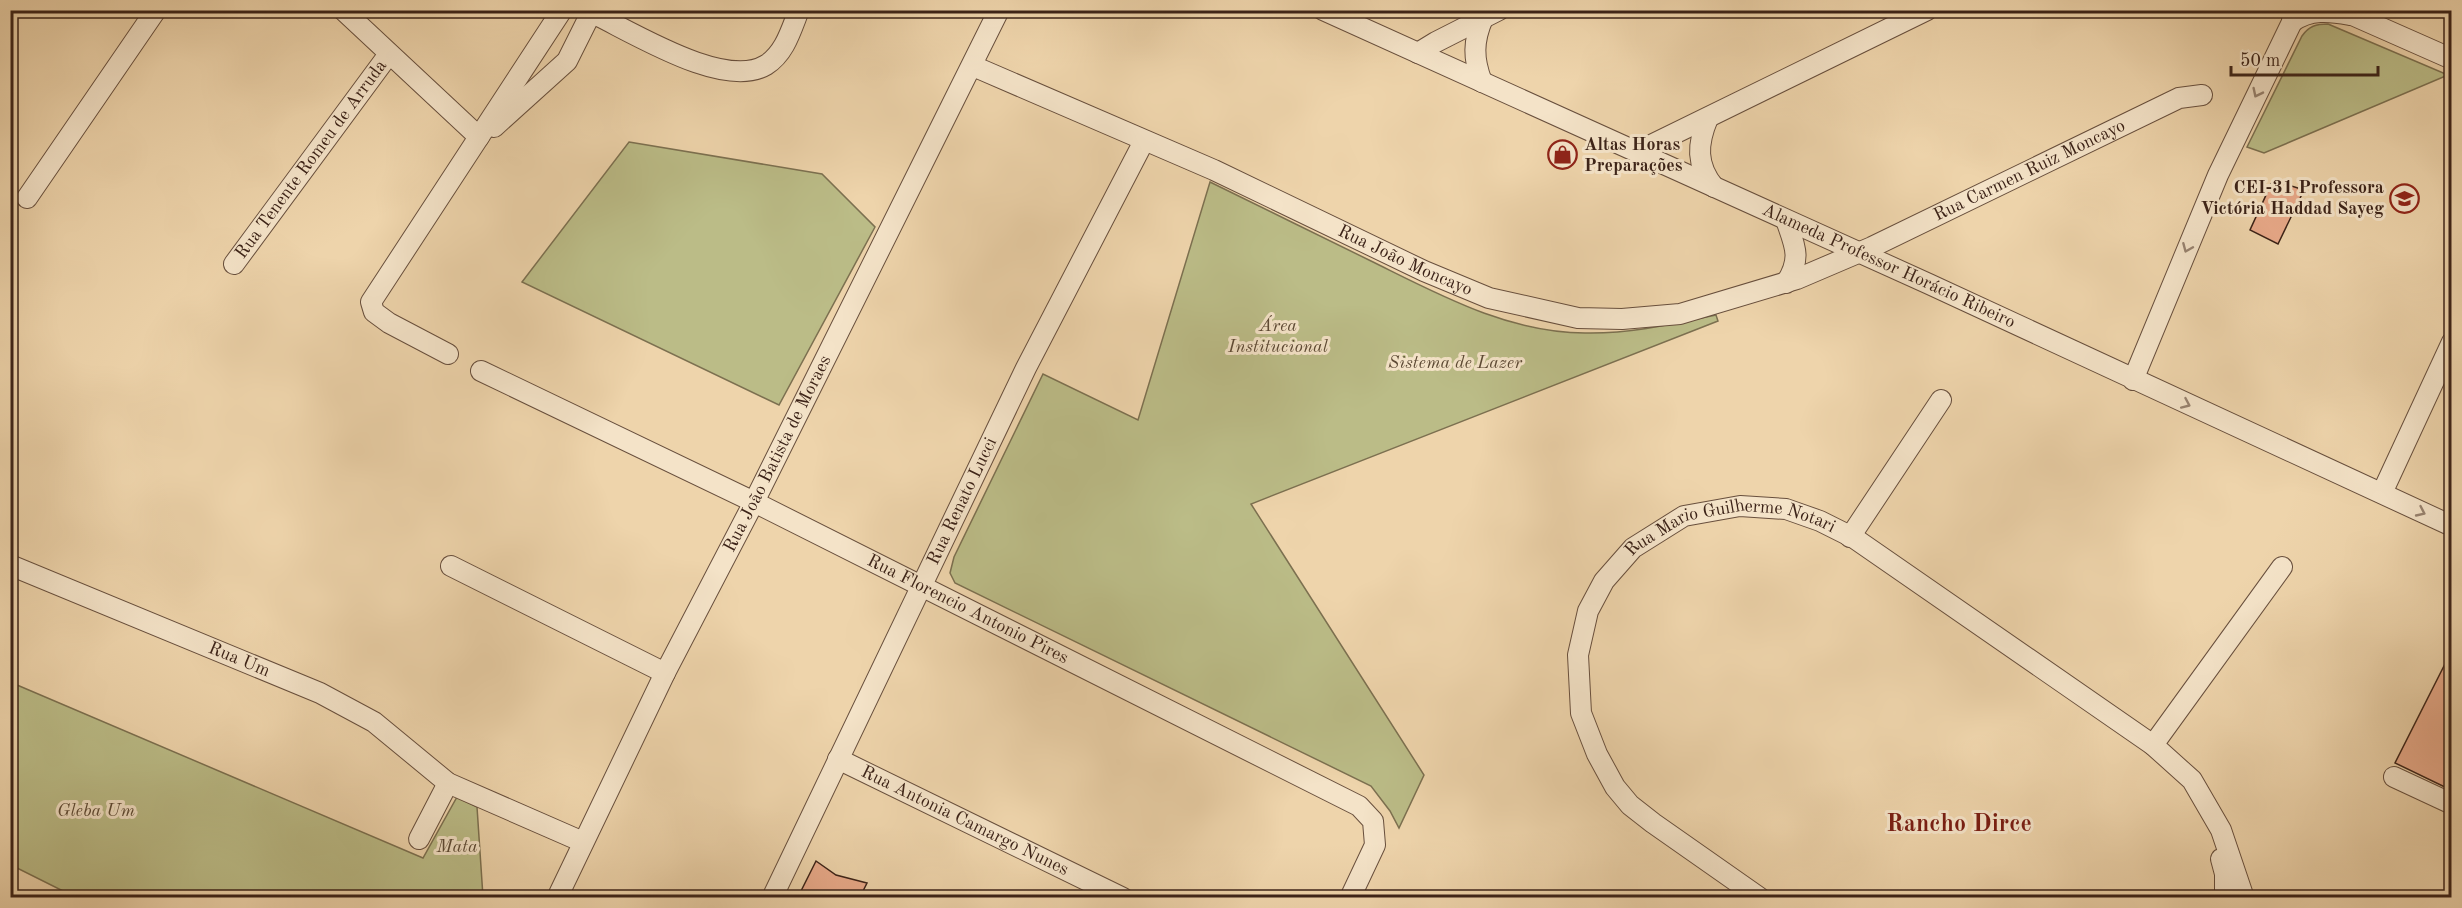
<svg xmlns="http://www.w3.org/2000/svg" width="2462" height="908" viewBox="0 0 2462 908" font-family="'Old Standard TT',serif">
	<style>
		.green { fill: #bbbc87; stroke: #7c7050; stroke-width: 1.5 }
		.building { fill: #e9aa8a; stroke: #3c2318; stroke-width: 1.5 }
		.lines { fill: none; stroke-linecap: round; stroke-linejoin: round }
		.minor-casing { stroke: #684f3d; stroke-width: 22 }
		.minor { stroke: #f4e3c8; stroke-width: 20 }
		.oneway { stroke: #988370 }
		.labels { text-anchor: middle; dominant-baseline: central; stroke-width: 6; stroke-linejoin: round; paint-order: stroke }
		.poi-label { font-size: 18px; font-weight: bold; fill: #3c2318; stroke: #f4e3c8; text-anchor: start }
		.street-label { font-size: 18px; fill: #3c2318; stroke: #f4e3c8 }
		.park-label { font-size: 18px; font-style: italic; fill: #5c4934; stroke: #f4e3c8 }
		.district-label { font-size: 24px; font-weight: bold; fill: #7a1f14; stroke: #f4e3c8 }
	</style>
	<rect width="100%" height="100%" fill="#eed4ab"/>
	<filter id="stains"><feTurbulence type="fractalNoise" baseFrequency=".00333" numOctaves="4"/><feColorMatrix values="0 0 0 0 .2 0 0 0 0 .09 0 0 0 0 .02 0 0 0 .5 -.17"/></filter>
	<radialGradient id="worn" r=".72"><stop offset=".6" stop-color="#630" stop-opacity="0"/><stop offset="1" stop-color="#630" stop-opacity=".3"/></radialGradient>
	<!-- green -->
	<path class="green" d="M2328,24L2448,75L2264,153L2247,147L2302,36C2309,26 2316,24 2328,24Z
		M629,142L822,174L875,227L779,405L522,282Z
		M1210,182C1264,208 1317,235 1371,261C1438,294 1508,333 1585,333C1629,334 1673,324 1716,315L1718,321L1251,504L1424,775L1399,828L1390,811L1371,786L955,583L950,573L954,557L1043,374L1138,420Z
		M10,682L423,858L457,797L477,807L483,897H75L11,865Z"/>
	<!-- building -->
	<path class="building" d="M2273,180L2304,190L2278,244L2250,230Z
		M2451,652V790L2395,763Z
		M816,861L836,875L867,883L860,897H798Z"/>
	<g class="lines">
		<defs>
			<g id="minor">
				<path d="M343,10L479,137"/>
				<path d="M586,10C628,29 723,91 766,65C785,53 791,30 799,10"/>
				<path id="s1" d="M1323,10L1929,284L2452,526"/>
				<path d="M2341,10L2452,59"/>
				<path d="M2292,22C2310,9 2329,11 2350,15"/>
				<path d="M1418,53L1436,42L1499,10"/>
				<path id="s2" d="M973,66L1214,170L1424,271L1489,298L1578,318L1622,319L1680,314L1797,279L1872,247L2179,98L2202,95"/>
				<path d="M1482,82C1473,59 1473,41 1483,18"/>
				<path d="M1708,118C1697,144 1696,165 1714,187"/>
				<path d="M494,127L567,61L591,13"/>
				<path d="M1637,152L1927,10"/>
				<path d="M27,198L156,10"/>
				<path id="s3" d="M234,264L389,54"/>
				<path d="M1786,283C1802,258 1795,246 1786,220"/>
				<path d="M448,354L389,323L374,312L371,302L562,10"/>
				<path id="s4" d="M481,371L754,502L1359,806L1373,821L1375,845L1350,898"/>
				<path d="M2133,380L2218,175L2292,22L2293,10"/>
				<path d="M2382,493L2452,342"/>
				<path d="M1850,537L1941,400"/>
				<path id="s5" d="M10,565L320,693L374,722L448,783L583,842"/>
				<path d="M451,566L665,673"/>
				<path d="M2153,745L2282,567"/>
				<path id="s6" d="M838,759L1123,898"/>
				<path d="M2394,777L2452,804"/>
				<path d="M419,839L448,783"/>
				<path d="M2221,859L2225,874V898"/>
				<path id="s7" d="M557,898L665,673L754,502L999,10"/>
				<path id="s8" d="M772,898L1026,368L1144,141"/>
				<path id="s9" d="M1760,898L1653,823L1630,805L1615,787L1597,754L1581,713L1578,655L1588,611L1604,581L1633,548L1684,516L1740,506L1786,509L1820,521L1854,538L2153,745L2192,780L2221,830L2244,898"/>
			</g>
		</defs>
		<!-- minor casing -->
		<use href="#minor" class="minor-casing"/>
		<!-- minor -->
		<use href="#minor" class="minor"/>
	</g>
	<!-- one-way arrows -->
	<defs><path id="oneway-chevron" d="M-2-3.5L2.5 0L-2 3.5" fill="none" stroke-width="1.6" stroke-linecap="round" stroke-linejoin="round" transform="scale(1.5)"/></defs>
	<g class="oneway">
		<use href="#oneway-chevron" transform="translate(2257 93) rotate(116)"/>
		<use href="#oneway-chevron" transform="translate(2187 248) rotate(113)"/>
		<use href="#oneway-chevron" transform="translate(2186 404) rotate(24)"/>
		<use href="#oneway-chevron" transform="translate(2421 512) rotate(25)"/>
	</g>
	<!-- icons -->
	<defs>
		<symbol id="shop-ring" viewBox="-11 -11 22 22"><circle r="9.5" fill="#f4e3c8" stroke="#8f2418" stroke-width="1.5"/><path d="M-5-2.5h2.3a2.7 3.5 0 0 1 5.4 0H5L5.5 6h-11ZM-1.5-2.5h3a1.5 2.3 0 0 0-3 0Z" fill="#8f2418"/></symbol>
		<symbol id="school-ring" viewBox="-11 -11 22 22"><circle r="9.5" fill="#f4e3c8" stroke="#8f2418" stroke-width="1.5"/><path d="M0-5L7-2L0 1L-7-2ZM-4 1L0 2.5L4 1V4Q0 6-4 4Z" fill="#8f2418"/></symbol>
	</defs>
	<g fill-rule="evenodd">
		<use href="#shop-ring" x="1546" y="138" width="33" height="33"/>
		<use href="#school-ring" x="2388" y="182" width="33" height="33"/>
	</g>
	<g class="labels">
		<!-- poi labels -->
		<g class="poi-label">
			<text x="1584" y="145">Altas Horas<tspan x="1584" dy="21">Preparações</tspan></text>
			<text x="2384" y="188" text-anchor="end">CEI-31 Professora<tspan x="2384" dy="21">Victória Haddad Sayeg</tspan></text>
		</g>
		<!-- street labels -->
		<g class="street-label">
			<text stroke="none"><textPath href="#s3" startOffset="130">Rua Tenente Romeu de Arruda</textPath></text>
			<text stroke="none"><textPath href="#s2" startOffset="1138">Rua Carmen Ruiz Moncayo</textPath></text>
			<text stroke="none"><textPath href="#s2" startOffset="474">Rua João Moncayo</textPath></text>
			<text stroke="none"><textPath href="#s1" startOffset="621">Alameda Professor Horácio Ribeiro</textPath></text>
			<text stroke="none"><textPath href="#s7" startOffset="496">Rua João Batista de Moraes</textPath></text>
			<text stroke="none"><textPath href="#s8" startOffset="440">Rua Renato Lucci</textPath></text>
			<text stroke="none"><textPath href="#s9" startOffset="550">Rua Mario Guilherme Notari</textPath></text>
			<text stroke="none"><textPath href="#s4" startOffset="542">Rua Florencio Antonio Pires</textPath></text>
			<text stroke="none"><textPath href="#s5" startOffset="248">Rua Um</textPath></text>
			<text stroke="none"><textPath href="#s6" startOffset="141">Rua Antonia Camargo Nunes</textPath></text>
		</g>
		<!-- park labels -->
		<g class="park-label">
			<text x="1278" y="326">Área<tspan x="1278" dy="21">Institucional</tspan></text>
			<text x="1455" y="363">Sistema de Lazer</text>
			<text x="96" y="811">Gleba Um</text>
			<text x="457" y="847">Mata</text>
		</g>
		<!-- district labels -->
		<g class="district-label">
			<text x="1959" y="825">Rancho Dirce</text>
		</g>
	</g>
	<!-- margin -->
	<rect width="2462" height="908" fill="none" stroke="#eed4ab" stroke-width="36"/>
	<rect x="12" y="12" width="2438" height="884" fill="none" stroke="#3c2318" stroke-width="3"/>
	<rect x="18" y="18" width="2426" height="872" fill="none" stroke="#3c2318" stroke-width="1.5"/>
	<!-- scale -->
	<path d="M2231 66v9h147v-9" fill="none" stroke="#3c2318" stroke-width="3"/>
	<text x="2240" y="66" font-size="18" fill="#3c2318" stroke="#f4e3c8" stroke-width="4.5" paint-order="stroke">50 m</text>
	<rect width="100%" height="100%" filter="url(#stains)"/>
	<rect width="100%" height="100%" fill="url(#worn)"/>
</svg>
